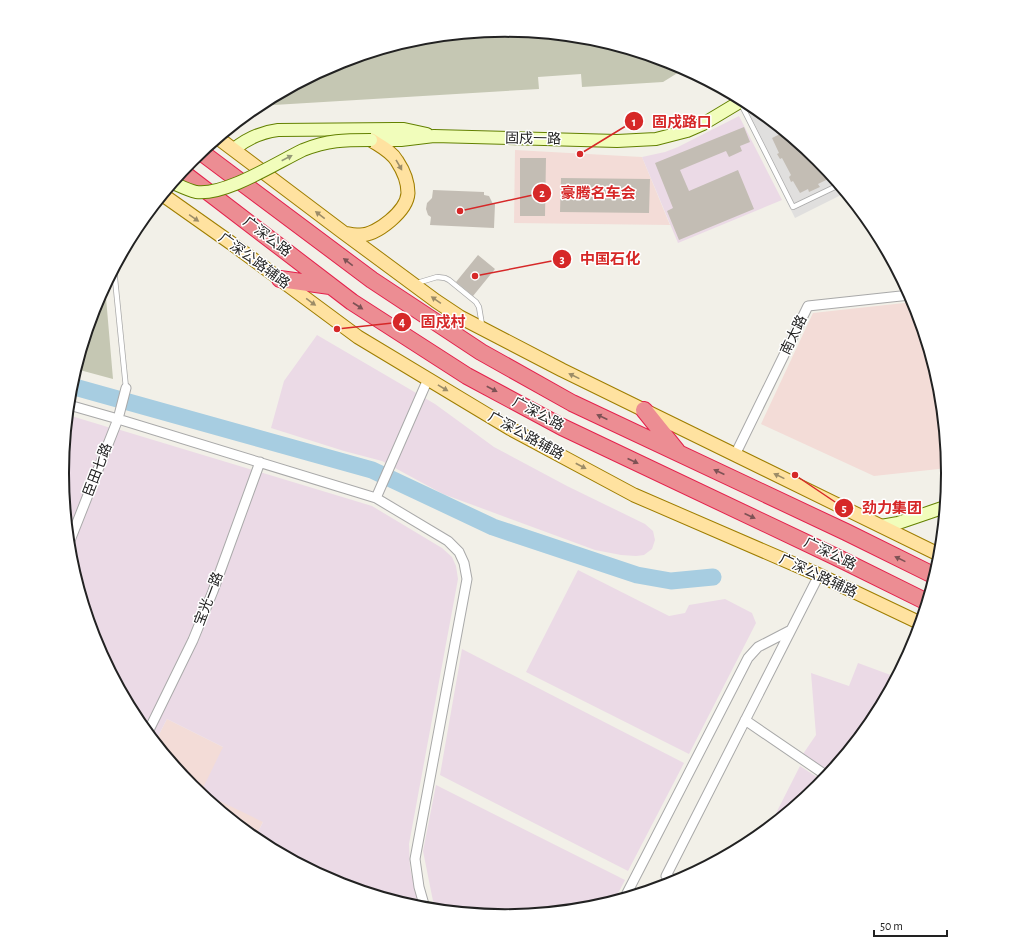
<svg xmlns="http://www.w3.org/2000/svg" width="1010" height="946" viewBox="0 0 1010 946" font-family="'Alegreya Sans','Noto Sans SC',sans-serif">
	<style>
		.residential { fill: #e0dfde }
		.commercial { fill: #f3dcd7 }
		.industrial { fill: #ebdae6 }
		.construction { fill: #c5c7b3 }
		.lines { fill: none; stroke-linecap: round; stroke-linejoin: round }
		.river { stroke: #a7cde1; stroke-width: 17 }
		.building { fill: #c3bdb4 }
		.lane-casing { stroke: #a9a9a9; stroke-width: 6 }
		.street-casing { stroke: #a9a9a9; stroke-width: 11 }
		.secondary-casing { stroke: #638100; stroke-width: 14 }
		.primary-casing { stroke: #9f7e00; stroke-width: 15 }
		.highway-casing { stroke: #e4214c; stroke-width: 18 }
		.lane { stroke: #fff; stroke-width: 4.5 }
		.street { stroke: #fff; stroke-width: 9 }
		.secondary { stroke: #f1fdbb; stroke-width: 12 }
		.primary { stroke: #ffe2a0; stroke-width: 13 }
		.highway { stroke: #ec8d93; stroke-width: 16 }
		.secondary-bridge-casing { stroke: #638100; stroke-width: 14; stroke-linecap: butt }
		.secondary-bridge { stroke: #f1fdbb; stroke-width: 12 }
		.oneway { fill: #949a76 }
		.oneway2 { fill: #9c8c67 }
		.oneway3 { fill: #7d5255 }
		.labels { text-anchor: middle; dominant-baseline: central; stroke-width: 3; stroke-linejoin: round; paint-order: stroke }
		.street-label { font-size: 14px; fill: #222; stroke: #fff }
		.rim { fill: none; stroke: #222; stroke-width: 2 }
		.leader { fill: none; stroke: #d62828; stroke-width: 1.5 }
		.callout-dot { fill: #d62828; stroke: #fff; stroke-width: 1.5 }
		.mark-label { font-size: 12px; text-anchor: middle; font-weight: bold; fill: #fff }
		.callout-label { font-size: 15px; text-anchor: middle; font-weight: bold; fill: #d62828; stroke: #fff; stroke-width: 3; stroke-linejoin: round; paint-order: stroke }
	</style>
	<rect width="100%" height="100%" fill="#f2f0e8"/>
	<!-- residential -->
	<path class="residential" d="M754,107L818,160L845,193L795,218L743,114Z"/>
	<!-- commercial -->
	<path class="commercial" d="M515,150L642,157L670,225L514,223Z
		M913,302L940,387L948,468L874,476L761,424L813,313Z
		M167,719L223,747L263,822L255,838L192,786L155,742Z"/>
	<!-- industrial -->
	<path class="industrial" d="M251,111L236,130L232,127Z
		M739,116L782,200L678,243L642,157L665,152L678,147Z
		M317,335L435,404L494,447L567,486L645,524L653,531L655,540L652,549L644,555L636,556L621,555L595,550L443,494L382,461L344,451L271,428L284,381Z
		M68,415L111,428L68,536L62,473Z
		M117,429L372,506L442,548L452,557L456,566L458,579L409,844L410,868L419,907L335,882L259,841L255,838L263,822L201,792L223,747L167,719L155,742L137,719L96,642L70,559V552Z
		M578,570L669,616L685,613L689,605L725,599L752,613L756,623L689,754L526,672Z
		M462,649L684,763L628,871L440,775Z
		M858,663L896,677L873,719L830,772L803,754L816,735L811,673L849,686Z
		M800,766L823,781L818,786L769,827Z
		M436,785L625,880L614,901L591,908L505,916L442,910L434,906L423,851Z"/>
	<!-- construction -->
	<path class="construction" d="M505,30L592,39L675,64L684,69L663,82L582,87L581,74L538,77L539,89L257,106L336,64L419,38Z
		M105,286L113,379L76,369L96,303Z"/>
	<g class="lines">
		<!-- river -->
		<path class="river" d="M71,386L372,470L493,527L637,575L671,581L713,577"/>
	</g>
	<!-- building -->
	<path class="building" d="M744,127L750,142L740,146L742,151L729,157L726,151L680,170L689,191L738,170L754,209L679,240L667,211L673,208L655,163Z
		M784,132L818,160L832,177L818,184L820,187L809,192L808,189L800,193L793,181L791,182L789,177L791,175L782,158L780,159L777,154L779,153L772,138Z
		M520,158H546L545,216H520Z
		M561,178L650,179L649,213L560,212Z
		M433,190L484,192V195L489,196L493,204H495L494,228L430,225L431,217L428,215L426,209L427,203L432,198Z
		M478,255L495,269L473,296L456,282Z
		M269,845L339,879L338,883L268,846Z"/>
	<g class="lines">
		<defs>
			<path id="lane" d="M740,102L793,207L839,185
				M114,269L126,388
				M417,283L437,277L445,278L449,280L476,302L479,307L482,325"/>
			<path id="street" d="M69,405L118,419L376,498L448,541L459,552L464,563L467,579L415,859L419,887L425,908
				M735,455L808,306L910,295
				M376,498L428,379
				M69,543L118,419L126,388
				M745,720L827,776
				M148,732L193,640L213,591L260,462
				M677,881L666,876L819,575
				M625,897L748,658L758,647L791,630"/>
			<path id="secondary" d="M371,140H401L434,136L617,141L656,139L687,131L703,124L743,100
				M234,149C248,138 261,132 278,130L395,129H404L427,134
				M881,526L898,523L945,507"/>
			<path id="primary" d="M218,138L344,233L436,301L460,317L562,370L940,555
				M163,195L231,243L358,337L511,429L634,495L819,575L920,623
				M344,233C349,234 355,235 360,235C377,235 407,211 408,193C408,181 403,170 397,161C391,151 380,146 371,140"/>
			<path id="highway" d="M201,152L372,280L481,352L572,403L846,532L935,576
				M182,172L352,302L467,376L562,427L836,557L927,602
				M280,279L330,286
				M644,410L677,451"/>
		</defs>
		<!-- lane casing -->
		<use href="#lane" class="lane-casing"/>
		<!-- street casing -->
		<use href="#street" class="street-casing"/>
		<!-- secondary casing -->
		<use href="#secondary" class="secondary-casing"/>
		<!-- primary casing -->
		<use href="#primary" class="primary-casing"/>
		<!-- highway casing -->
		<use href="#highway" class="highway-casing"/>
		<!-- lane -->
		<use href="#lane" class="lane"/>
		<!-- street -->
		<use href="#street" class="street"/>
		<!-- secondary -->
		<use href="#secondary" class="secondary"/>
		<!-- primary -->
		<use href="#primary" class="primary"/>
		<!-- highway -->
		<use href="#highway" class="highway"/>
		<defs>
			<path id="secondary-bridge" d="M173,183C180,186 188,190 196,192C225,196 276,163 303,150C328,140 344,140 371,140"/>
		</defs>
		<!-- secondary-bridge casing -->
		<use href="#secondary-bridge" class="secondary-bridge-casing"/>
		<!-- secondary-bridge -->
		<use href="#secondary-bridge" class="secondary-bridge"/>
	</g>
	<!-- one-way arrows -->
	<defs><path id="oneway-solid" d="M-6-.8H1V-3.2L6.5 0L1 3.2V.8H-6Z"/></defs>
	<use class="oneway" href="#oneway-solid" transform="translate(287 158) rotate(-27)"/>
	<g class="oneway2">
		<use href="#oneway-solid" transform="translate(399 165) rotate(60)"/>
		<use href="#oneway-solid" transform="translate(320 215) rotate(-143)"/>
		<use href="#oneway-solid" transform="translate(194 218) rotate(35)"/>
		<use href="#oneway-solid" transform="translate(436 300) rotate(-145)"/>
		<use href="#oneway-solid" transform="translate(311 302) rotate(36)"/>
		<use href="#oneway-solid" transform="translate(574 376) rotate(-154)"/>
		<use href="#oneway-solid" transform="translate(443 388) rotate(31)"/>
		<use href="#oneway-solid" transform="translate(581 466) rotate(28)"/>
		<use href="#oneway-solid" transform="translate(779 476) rotate(-154)"/>
	</g>
	<g class="oneway3">
		<use href="#oneway-solid" transform="translate(348 262) rotate(-143)"/>
		<use href="#oneway-solid" transform="translate(358 306) rotate(33)"/>
		<use href="#oneway-solid" transform="translate(492 389) rotate(28)"/>
		<use href="#oneway-solid" transform="translate(602 417) rotate(-155)"/>
		<use href="#oneway-solid" transform="translate(633 461) rotate(25)"/>
		<use href="#oneway-solid" transform="translate(719 472) rotate(-155)"/>
		<use href="#oneway-solid" transform="translate(750 516) rotate(25)"/>
		<use href="#oneway-solid" transform="translate(900 559) rotate(-154)"/>
	</g>
	<g class="labels">
		<!-- street labels -->
		<g class="street-label">
			<text transform="translate(533 139) rotate(1)">固戍一路</text>
			<text transform="translate(267 237) rotate(37)">广深公路</text>
			<text transform="translate(254 261) rotate(36)">广深公路辅路</text>
			<text transform="translate(794 335) rotate(-64)">南太路</text>
			<text transform="translate(538 414) rotate(28)">广深公路</text>
			<text transform="translate(526 436) rotate(29)">广深公路辅路</text>
			<text transform="translate(98 470) rotate(-69)">臣田七路</text>
			<text transform="translate(830 554) rotate(26)">广深公路</text>
			<text transform="translate(818 576) rotate(25)">广深公路辅路</text>
			<text transform="translate(209 599) rotate(-69)">宝光一路</text>
		</g>
	</g>
	<!-- crop -->
	<path d="M0 0H1010V946H0ZM69 473a436 436 0 1 1 872 0a436 436 0 1 1-872 0Z" fill="#fff" fill-rule="evenodd"/>
	<path class="rim" d="M69 473a436 436 0 1 1 872 0a436 436 0 1 1-872 0Z"/>
	<!-- callouts -->
	<path class="leader" d="M580 154L634 121M460 211L542 193M475 276L562 259M337 329L402 322M795 475L844 508"/>
	<g class="callout-dot">
		<circle cx="580" cy="154" r="4"/>
		<circle cx="460" cy="211" r="4"/>
		<circle cx="475" cy="276" r="4"/>
		<circle cx="337" cy="329" r="4"/>
		<circle cx="795" cy="475" r="4"/>
		<circle cx="634" cy="121" r="10"/>
		<circle cx="542" cy="193" r="10"/>
		<circle cx="562" cy="259" r="10"/>
		<circle cx="402" cy="322" r="10"/>
		<circle cx="844" cy="508" r="10"/>
	</g>
	<g class="mark-label">
		<text x="634" y="126">1</text>
		<text x="542" y="197">2</text>
		<text x="562" y="263">3</text>
		<text x="402" y="326">4</text>
		<text x="844" y="512">5</text>
	</g>
	<g class="callout-label">
		<text x="682" y="127">固戍路口</text>
		<text x="598" y="198">豪腾名车会</text>
		<text x="610" y="264">中国石化</text>
		<text x="443" y="327">固戍村</text>
		<text x="892" y="513">劲力集团</text>
	</g>
	<!-- scale -->
	<path d="M874 930v6h73v-6" fill="none" stroke="#222222" stroke-width="2"/>
	<text x="880" y="930" font-size="12" fill="#222222" stroke="#ffffff" stroke-width="3" paint-order="stroke">50 m</text>
</svg>
